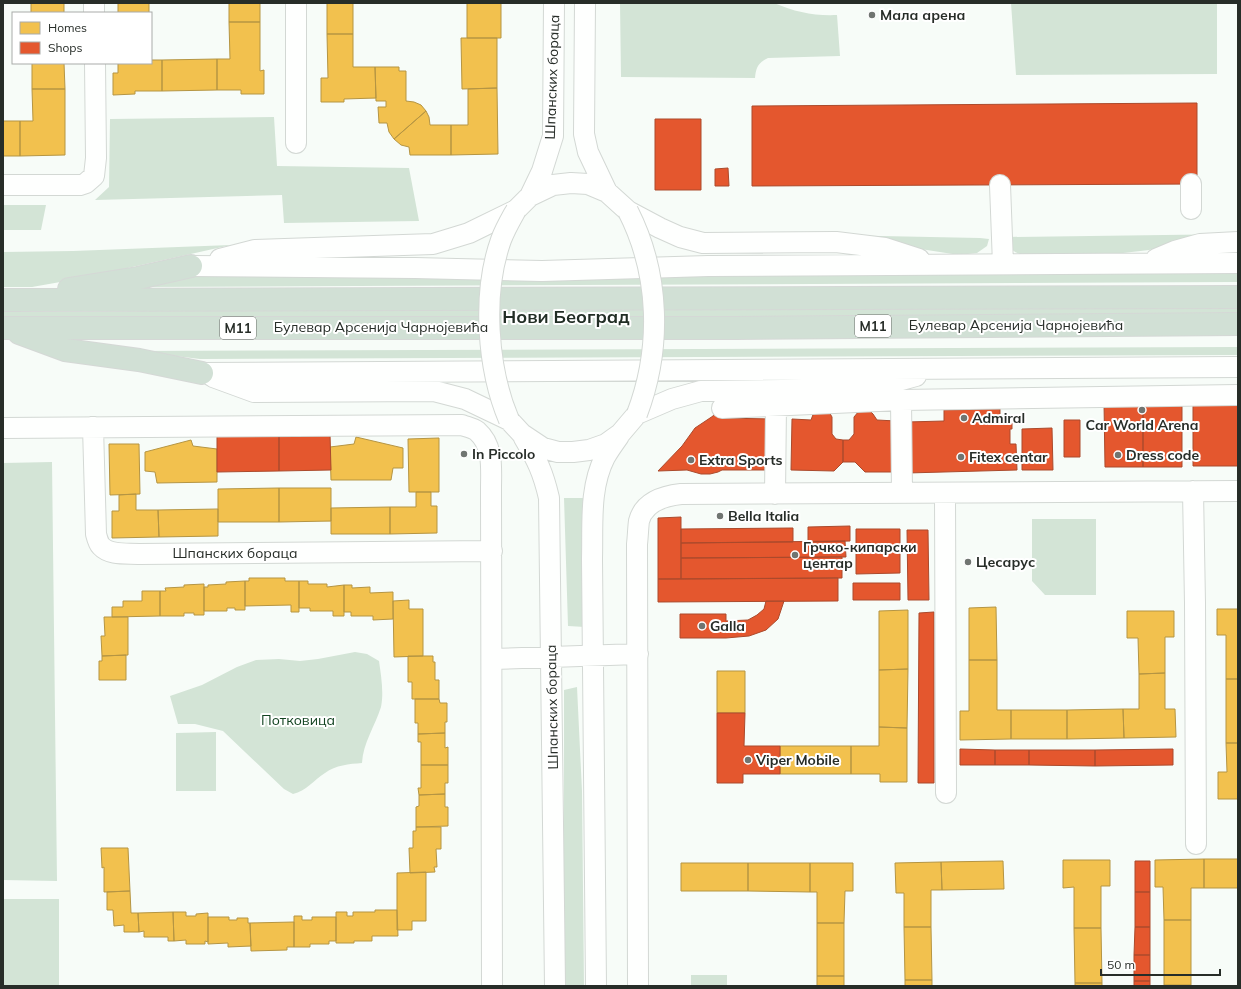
<svg xmlns="http://www.w3.org/2000/svg" width="1241" height="989" viewBox="0 0 1241 989" font-family="Mulish,sans-serif">
	<style>
		.green { fill: #d3e4d6 }
		.homes { fill: #f2c14e; stroke: #b59543 }
		.shops { fill: #e4572e; stroke: #ab4a2c }
		.lines { fill: none; stroke-linecap: round; stroke-linejoin: round }
		.minor-casing { stroke: #d3d8d4; stroke-width: 22 }
		.highway-casing { stroke: #d5d8d6; stroke-width: 24 }
		.minor { stroke: #fefffe; stroke-width: 20 }
		.highway { stroke: #d1e0d5; stroke-width: 22 }
		.minor-bridge-casing { stroke: #d3d8d4; stroke-width: 22; stroke-linecap: butt }
		.minor-bridge { stroke: #fefffe; stroke-width: 20 }
		.poi-dot { fill: #707571; stroke: #fff; stroke-width: 1.5 }
		.labels { text-anchor: middle; dominant-baseline: central; stroke-width: 4; stroke-linejoin: round; paint-order: stroke }
		.shield { fill: #fff; stroke: #686c68; stroke-width: 1 }
		.shield-label { font-size: 13px; font-weight: bold; fill: #272d28 }
		.poi-label { font-size: 14px; font-weight: bold; fill: #272d28; stroke: #fff; text-anchor: start }
		.street-label { font-size: 14px; fill: #272d28; stroke: #fff }
		.park-label { font-size: 14px; fill: #124321; stroke: #fff }
		.district-label { font-size: 18px; font-weight: bold; fill: #222e25; stroke: #fff }
	</style>
	<rect width="100%" height="100%" fill="#f7fcf8"/>
	<!-- green -->
	<path class="green" d="M620,3H774C795,12 814,16 837,15L840,56L768,58C758,63 756,67 755,78L621,77Z
		M1011,3H1217V74L1016,75Z
		M274,117L277,166L409,168L419,221L284,223L282,195L95,200L109,187L110,119Z
		M3,205H46L41,230H3Z
		M1238,234L1204,238L1149,250L1123,253L1025,255C1012,253 1010,249 1008,237Z
		M831,235L980,238L989,239L987,246L977,253L959,255Z
		M231,245L83,278L32,287H3V252L73,251Z
		M1238,272V282L141,287L199,275Z
		M1238,306V318L3,323V312L450,309Z
		M1238,347V355L200,359L134,351Z
		M52,462L57,881L3,880V463Z
		M564,498H584L585,627L568,626Z
		M1032,519H1096V595H1045L1032,581Z
		M355,652L367,654L379,661C381,675 384,693 381,707C375,726 363,743 362,763C349,764 336,765 325,773C314,780 306,791 293,794L284,789L223,731L195,724H178L170,696L202,685L237,667L256,660L279,659L300,661L318,659Z
		M577,687L582,791L584,986H564V690Z
		M216,732V791H176V733Z
		M3,899H59V986H3Z
		M691,975H727V986H691Z"/>
	<!-- homes -->
	<path class="homes" d="M31,3H64V13H31Z
		M118,3H149V13H118Z
		M229,3H260V22H229Z
		M327,3H353V34H327Z
		M467,3H501V38H467Z
		M229,22H260V71L264,70V94H241V90H217V59H230Z
		M327,34H353V67H375L376,98L344,99V102H321V78H328Z
		M461,38H497V88L462,89Z
		M217,59V90L162,91V60Z
		M151,60H162V91H135V94L113,95V73H118V63H151Z
		M32,63H64L65,89H32Z
		M375,67H399V71H406V101L414,102L421,105L426,111L394,139L389,132L387,123H379L378,107H386V101H376Z
		M497,88L498,154L451,155V125H468V89Z
		M32,89H65V155L20,156V121H33Z
		M426,111L429,117L430,125H451V155H410L409,147L401,145L394,139Z
		M3,121H20V156H3Z
		M356,437L403,448V468H393L391,480H331L330,447L354,444Z
		M439,438V492H409L408,439Z
		M191,440L193,446L217,449V482L157,483L155,472L145,471V452Z
		M109,444H139L140,494L110,495Z
		M279,488V522H218V489Z
		M279,488H331V521L279,522Z
		M416,492H431V506H437V533L390,534V507H416Z
		M136,494V510H158L159,537L112,538V511H119V495Z
		M390,507V534H331V508Z
		M218,509V536L159,537L158,510Z
		M249,578H285V581H299V612H291V605L245,606V581H249Z
		M245,581V610H235V608H227V611H204V587H208V585L226,584V582Z
		M299,581H308V584H327V587L344,585V616H333V611H310V608H299Z
		M204,584V615H194V613H184V616H160V591H166L165,588L184,587V585Z
		M344,585H352V588L370,587V593L393,592V619L373,620V616H351V612H344Z
		M142,591H160V616L112,617V607H123V601H142Z
		M409,600V609H423V656L394,657L393,601Z
		M996,607L997,660H969V608Z
		M1217,609H1238V679H1226V635H1217Z
		M908,610V669L879,670V611Z
		M1127,611H1174V637H1165V673L1139,674L1138,638H1127Z
		M104,617H128V655L102,656L101,636H105Z
		M126,655V680H99V661H102V656Z
		M408,656H433V662H435V680H439V699H412V682H408Z
		M969,660H997V710H1011V739L960,740V711H969Z
		M908,669L907,728L879,727V670Z
		M717,671H745V713H717Z
		M1165,673V709H1175L1176,737L1124,738L1123,709H1139V674Z
		M1226,679H1238V743H1226Z
		M415,699H439L440,703H447V722H445V733L418,734V723H415Z
		M1123,709L1124,738L1067,739V710Z
		M1011,710H1067V739H1011Z
		M879,727L907,728V782H880V774H851V746H879Z
		M445,733V748L448,747V765H421V742H418V734Z
		M1226,743H1238V799H1218V772H1227Z
		M780,746H851V774H780Z
		M421,765H448V783H445V794L419,795L418,788H421Z
		M445,794V807H448V826L416,827V807L419,806V795Z
		M416,827H441V849H436L437,867H434L435,872L410,873L409,848H413V831H416Z
		M101,848H128L130,891L104,892V867L102,868Z
		M1204,859V888H1191V920H1164L1163,887H1155V860Z
		M1204,859H1238V888H1204Z
		M1063,860H1110V886H1101V928H1074V887L1063,888Z
		M1003,861L1004,889L942,890L941,862Z
		M941,862L942,890H931V927H904V893H896L895,863Z
		M681,863H748V891H681Z
		M748,863H810V892L748,891Z
		M810,863H853V891H845L844,923H817V892H810Z
		M426,872V921H412V930H397V873Z
		M130,891L131,913H138L139,932H124V925L114,926L113,910H107V892Z
		M375,910H397L398,936H372V941H354V943H336V912H347V916H353V912H375Z
		M173,912L174,941H168V937H144V931L139,932L138,913Z
		M173,912H186V916H196V914L208,913V942L205,941V944H186V940L174,941Z
		M294,916H302V920H312V917H336V941H329V944H310V947H294Z
		M208,917H229V920H237V918H248V923H250L251,946L228,947V943L208,944Z
		M1164,920H1191V985H1164Z
		M294,922V947H287V950L251,951L250,923Z
		M817,923H844V976H817Z
		M904,927H931L932,980H905Z
		M1074,928H1101L1102,983H1075Z
		M817,976H844V986H817Z
		M905,980H932V986H905Z
		M1075,983H1102V986H1075Z"/>
	<!-- shops -->
	<path class="shops" d="M1197,103V184L752,186V106Z
		M655,119H701V190H655Z
		M728,168L729,186H715V169Z
		M1238,402V466H1193V403Z
		M1104,403H1143V467H1105Z
		M1143,403H1182V467H1143Z
		M1000,409V424L1012,423V429H1010V444H1016L1017,470L907,473V422L944,421V410Z
		M828,410L832,417V434L836,439L843,440V462L834,471L791,470L792,419L811,420L814,412Z
		M859,411H870L873,414L877,420L896,421V472H865L855,462H843V440H849L854,434V417Z
		M716,412L721,418L771,419L770,470H722L718,472L710,474H701L687,470L658,471L682,446L695,428L713,416Z
		M1064,420H1080V457H1064Z
		M1052,428L1053,470H1022V429Z
		M330,434L331,470L279,471V435Z
		M279,435V471L217,472V436Z
		M681,517V579H658V518Z
		M850,526V541L808,542V527Z
		M793,528V542L681,543V529Z
		M856,529H900V573L856,574Z
		M907,530H928L929,600H908Z
		M845,541L846,557L681,558V543Z
		M842,557V578L681,579V558Z
		M838,578V601L658,602V579Z
		M853,583H900V600H853Z
		M766,601H784L778,619L766,630L749,636L726,638H680V614H726V621L748,620L757,615L764,609Z
		M934,612V783H918L919,613Z
		M717,713H745L744,746H780V774H743V783H717Z
		M960,749L995,750V765H960Z
		M1173,749V765L1095,766V750Z
		M995,750H1029V765H995Z
		M1029,750H1095V766L1029,765Z
		M1135,861H1150V892H1135Z
		M1135,892H1150V927H1135Z
		M1135,927H1150V955H1134Z
		M1134,955H1150V981H1134Z
		M1134,981H1150V986H1134Z"/>
	<g class="lines">
		<defs>
			<path id="minor" d="M94,3V13
				M585,3L584,134L588,152L607,192
				M296,143V3
				M1191,184V209
				M3,185H80L86,183L94,176L96,158L95,63
				M1000,185L1003,264
				M530,196L542,171L553,136L554,3
				M220,259L255,250L433,244L469,233L516,210L530,196L553,185L571,183L588,184L607,192L628,211L660,228L680,237L703,243L836,242L885,248L919,259
				M1156,259L1175,251L1200,244L1238,242
				M191,266L415,268L542,271L708,266L1238,263
				M202,373L1238,367
				M213,377L254,392L434,391L465,399L509,420L522,434L543,448L558,452H573L589,450L606,444L620,434L637,414L672,399L701,391L868,389L916,376
				M901,400L902,493
				M722,408L901,400L1238,395
				M93,427L96,534C97,538 99,544 101,546C110,556 128,553 139,554L492,551
				M3,428L462,425C467,427 473,428 477,431C494,446 491,468 491,489L492,986
				M524,438C537,460 543,472 549,498L555,986
				M1193,491L1195,603L1196,844
				M945,493L946,793
				M775,494L776,406
				M492,659L638,654
				M596,986L592,559C593,525 589,488 605,457C609,450 614,443 619,436
				M638,986L637,544C638,536 638,528 639,521C644,502 663,496 681,494L1238,491"/>
			<path id="highway" d="M69,289L138,278L191,266
				M3,300L1238,297
				M3,328H735L1238,324
				M19,333L65,350L139,360L202,373"/>
		</defs>
		<!-- minor casing -->
		<use href="#minor" class="minor-casing"/>
		<!-- highway casing -->
		<use href="#highway" class="highway-casing"/>
		<!-- minor -->
		<use href="#minor" class="minor"/>
		<!-- highway -->
		<use href="#highway" class="highway"/>
		<defs>
			<path id="minor-bridge" d="M628,211C660,274 662,348 637,414
				M509,420C487,368 482,293 501,240C505,229 511,219 516,210"/>
		</defs>
		<!-- minor-bridge casing -->
		<use href="#minor-bridge" class="minor-bridge-casing"/>
		<!-- minor-bridge -->
		<use href="#minor-bridge" class="minor-bridge"/>
	</g>
	<!-- markers -->
	<g class="poi-dot">
		<circle cx="872" cy="15" r="4"/>
		<circle cx="1142" cy="410" r="4"/>
		<circle cx="964" cy="418" r="4"/>
		<circle cx="464" cy="454" r="4"/>
		<circle cx="1118" cy="455" r="4"/>
		<circle cx="961" cy="457" r="4"/>
		<circle cx="691" cy="460" r="4"/>
		<circle cx="720" cy="516" r="4"/>
		<circle cx="795" cy="555" r="4"/>
		<circle cx="968" cy="562" r="4"/>
		<circle cx="702" cy="626" r="4"/>
		<circle cx="748" cy="760" r="4"/>
	</g>
	<g class="labels">
		<!-- shield labels -->
		<g class="shield">
			<rect x="855" y="315" width="36" height="22" rx="3"/>
			<rect x="220" y="317" width="36" height="22" rx="3"/>
		</g>
		<g class="shield-label">
			<text x="873" y="326">M11</text>
			<text x="238" y="328">M11</text>
		</g>
		<!-- poi labels -->
		<g class="poi-label">
			<text x="880" y="15">Мала арена</text>
			<text x="972" y="418">Admiral</text>
			<text x="1142" y="425" text-anchor="middle">Car World Arena</text>
			<text x="472" y="454">In Piccolo</text>
			<text x="1126" y="455">Dress code</text>
			<text x="969" y="457">Fitex centar</text>
			<text x="699" y="460">Extra Sports</text>
			<text x="728" y="516">Bella Italia</text>
			<text x="803" y="547">Грчко-кипарски<tspan x="803" dy="16">центар</tspan></text>
			<text x="976" y="562">Цесарус</text>
			<text x="710" y="626">Galla</text>
			<text x="756" y="760">Viper Mobile</text>
		</g>
		<!-- street labels -->
		<g class="street-label">
			<text transform="translate(552 77) rotate(-88)">Шпанских бораца</text>
			<text x="1016" y="325">Булевар Арсенија Чарнојевића</text>
			<text x="381" y="327">Булевар Арсенија Чарнојевића</text>
			<text x="235" y="553">Шпанских бораца</text>
			<text transform="translate(552 707) rotate(-91)">Шпанских бораца</text>
		</g>
		<!-- park labels -->
		<g class="park-label">
			<text x="298" y="720">Потковица</text>
		</g>
		<!-- district labels -->
		<g class="district-label">
			<text x="566" y="316">Нови Београд</text>
		</g>
	</g>
	<!-- border -->
	<rect width="1241" height="989" fill="none" stroke="#272d28" stroke-width="8"/>
	<!-- legend -->
	<rect x="12" y="12" width="140" height="52" fill="#ffffff" stroke="#a9aba9"/>
	<rect x="20" y="22" width="20" height="12" fill="#f2c14e" stroke="#a9aba9"/>
	<text x="48" y="32" font-size="12" fill="#272d28">Homes</text>
	<rect x="20" y="42" width="20" height="12" fill="#e4572e" stroke="#a9aba9"/>
	<text x="48" y="52" font-size="12" fill="#272d28">Shops</text>
	<!-- scale -->
	<path d="M1101 969v6h119v-6" fill="none" stroke="#272d28" stroke-width="2"/>
	<text x="1107" y="969" font-size="12" fill="#272d28" stroke="#ffffff" stroke-width="3" paint-order="stroke">50 m</text>
</svg>
